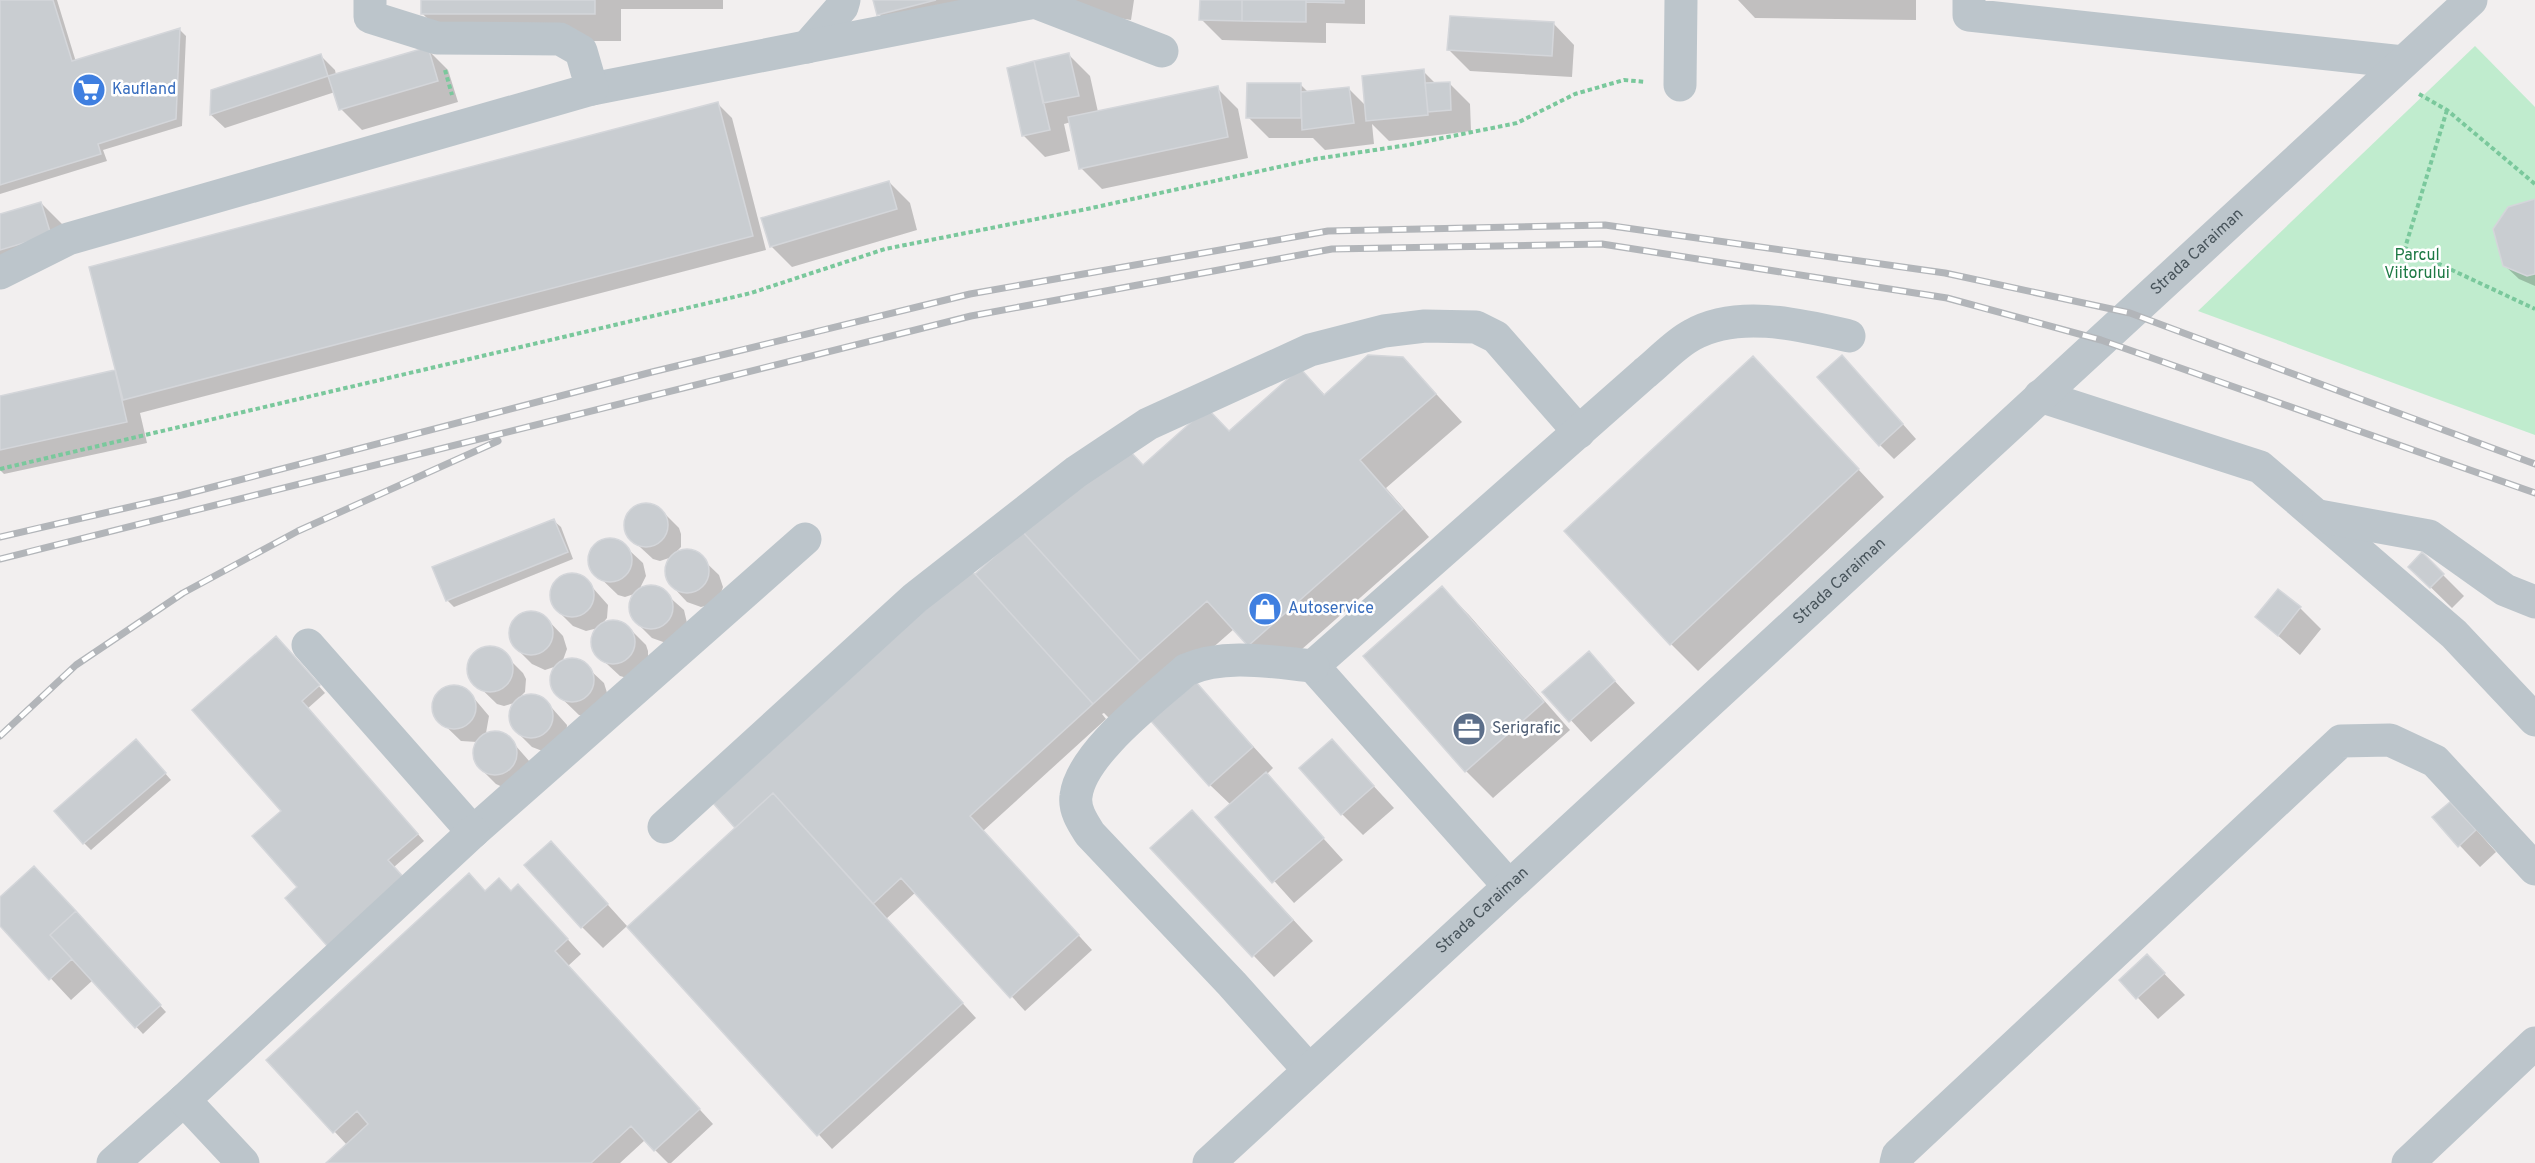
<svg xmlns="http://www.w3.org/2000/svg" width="2535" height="1163" viewBox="0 0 2535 1163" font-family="Overpass,sans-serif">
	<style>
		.green { fill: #c0ecce }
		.shadow { fill: #0003 }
		.building { fill: #c9cdd1; stroke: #d4d6da; stroke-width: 1.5 }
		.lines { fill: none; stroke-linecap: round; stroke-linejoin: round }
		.path { stroke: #7ac89c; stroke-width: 4; stroke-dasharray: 4.5 3; stroke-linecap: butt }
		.minor { stroke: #bcc5cb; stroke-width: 33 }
		.rail-casing { stroke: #b2b5b9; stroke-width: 7 }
		.rail { stroke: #fff; stroke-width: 4.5; stroke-dasharray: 14; stroke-linecap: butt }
		.labels { text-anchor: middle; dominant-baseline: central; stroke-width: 5; stroke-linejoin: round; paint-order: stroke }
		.shop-label { font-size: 16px; fill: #366cbe; stroke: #fff; text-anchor: start }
		.street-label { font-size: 16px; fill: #48545b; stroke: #fff }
		.park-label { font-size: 16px; fill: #1d7944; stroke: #fff }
		.service-label { font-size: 16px; fill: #4e5e75; stroke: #fff; text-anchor: start }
	</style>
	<rect width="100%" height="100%" fill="#f2efef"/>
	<!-- green -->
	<path class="green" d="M2475,46L2535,107V435L2198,311Z"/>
	<!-- shadow -->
	<path class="shadow" d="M0,0H57L76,62L179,29L186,36L182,126L103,150L107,161L0,194Z
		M422,0H723V9H621V41H449L422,13Z
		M875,0H1012L900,36L879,14Z
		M1021,0H1134L1131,20L1024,3Z
		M1201,0H1365V24L1326,23V43L1222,40L1201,19Z
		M1738,0H1916V20L1755,18Z
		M1553,23L1574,45L1572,77L1470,71L1449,50Z
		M427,49L448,70L458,102L362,130L341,109L335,92L225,128L211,115L321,56L335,70L336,75Z
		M1069,55L1090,76L1098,112L1217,88L1238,109L1248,158L1102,189L1081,168L1071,122L1064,124L1070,151L1045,157L1024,136Z
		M1423,71L1436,84L1449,83L1470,104L1471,131L1389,141L1372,124L1374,144L1325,150L1313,138H1269L1248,117L1300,84L1309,93L1349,89L1366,106Z
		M718,104L732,118L766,250L140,413L147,443L4,474L0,470V397L115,372L118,375Z
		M889,182L910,203L917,230L792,267L771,246Z
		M2535,201V286L2519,279L2504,265Z
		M41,203L62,224L0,277V216Z
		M1403,358L1462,422L1386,488L1429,537L1276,672L1234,629L1168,687L1115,724L1104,713L1102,714L1106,719L983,831L1092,950L1025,1011L916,892L886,919L976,1018L832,1149L629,927L737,828L974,575L1143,466L1230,432L1300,370L1325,395Z
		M1856,371L1916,439L1894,459L1880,445Z
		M1780,385L1884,497L1698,671L1671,644Z
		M647,504L659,508L679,528L681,534V547L677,551H694L719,575L723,587L721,593L713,604L701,607L687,602L673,587L666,574L669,558L660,561L653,559L627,535L625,520L633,508Z
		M554,521L561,527L573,559L454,607L447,600Z
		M604,540H618L643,563L646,576L639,590L652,586L658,587L684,610L687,623L666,643L652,638L637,623L630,610V602L637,593L625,597L618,595L592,570L590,556L593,549Z
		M2422,554L2464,596L2452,608L2410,567Z
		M573,574L585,579L608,605L607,618L601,625L614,621L626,625L646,645L648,651V664L627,678L620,676L594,652L592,638L598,628L586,631L573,626L558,611L551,598L554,584L559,579Z
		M1442,588L1469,615L1570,730L1493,798L1466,771Z
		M2300,608L2321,629L2300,655L2257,617Z
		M531,612L544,616L563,636L567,649L563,660H579L604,683L608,696L586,716L579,715L553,690L551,675L557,666L545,670L532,664L517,649L510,636L513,622L524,613Z
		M282,644L325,693L307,709L424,841L394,867L299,887L283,811Z
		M491,648L503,653L523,673L526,679L525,692L521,696L531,695L544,699L567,725L566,738L545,752L532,747L517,732L510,719L514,703L504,706L497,704L471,679L469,665L477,653Z
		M1589,653L1635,703L1591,742L1545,692Z
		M1196,684L1273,768L1266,775L1343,860L1294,903L1217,817L1231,805L1210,785Z
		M448,686L462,687L467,690L489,716L486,733L495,732L508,737L530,762L509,790L496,784L481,769L474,756L477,742L461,741L435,716L433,710L436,696Z
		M1332,741L1394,808L1363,835L1342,814Z
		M143,748L171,780L91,850L84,843Z
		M2434,818L2471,824L2496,852L2480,867Z
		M1213,833L1313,941L1274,977L1152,848Z
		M571,864L627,926L603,948L582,927Z
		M486,892L511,893L532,900L581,954L568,966L713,1124L671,1163H668L645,1140L620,1163H328L347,1145L268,1060Z
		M0,899L95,934L166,1012L143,1034L93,980L71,1000L0,924Z
		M2147,956L2185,995L2158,1019L2121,980Z"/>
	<!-- building -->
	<path class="building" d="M0,0H53L72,61L180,28L176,119L98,144L101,154L0,185Z
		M421,0H595V14H421Z
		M873,0H936L877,15Z
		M1200,0H1242V21L1199,20Z
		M1242,0H1306V22L1242,21Z
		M1306,0H1344V3L1306,2Z
		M1450,16L1554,22L1552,56L1447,50Z
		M428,47L438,81L339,110L328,76Z
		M1069,53L1079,96L1043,103L1034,61Z
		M321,54L328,76L210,115L211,90Z
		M1034,61L1050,130L1022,136L1007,68Z
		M1424,69L1428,115L1366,121L1362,76Z
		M1450,82L1451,110L1428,112L1425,83Z
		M1247,83H1301V118H1246Z
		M1218,86L1228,137L1079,169L1068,117Z
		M1349,87L1354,123L1302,130L1301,92Z
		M718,102L753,236L123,400L89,267Z
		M889,181L897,209L770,247L761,218Z
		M2535,199V274L2527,276L2503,266L2493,229L2508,207Z
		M41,202L51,235L0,250V214Z
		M1368,355L1403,357L1436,394L1360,460L1403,509L1248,646L1207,601L1140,661L1022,531L1129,450L1143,465L1207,408L1229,431L1300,368L1324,395Z
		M1842,355L1903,424L1879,446L1817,377Z
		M1753,356L1859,469L1670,645L1564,531Z
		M115,370L127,422L0,450V396Z
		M624 525a22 22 0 1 1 44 0a22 22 0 1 1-44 0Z
		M554,519L568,552L446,601L432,567Z
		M1022,531L1140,661L1093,704L975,574Z
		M588 560a22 22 0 1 1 44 0a22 22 0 1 1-44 0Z
		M665 571a22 22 0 1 1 44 0a22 22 0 1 1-44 0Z
		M2422,552L2444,574L2430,588L2408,567Z
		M968,571L975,574L1093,704L970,816L1079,935L1010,998L901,878L873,904L773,793L735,828L713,803Z
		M550 595a22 22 0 1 1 44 0a22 22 0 1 1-44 0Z
		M629 607a22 22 0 1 1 44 0a22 22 0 1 1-44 0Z
		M1442,586L1544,702L1465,772L1363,656Z
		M2278,589L2301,607L2278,636L2255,617Z
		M509 633a22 22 0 1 1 44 0a22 22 0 1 1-44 0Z
		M591 642a22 22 0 1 1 44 0a22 22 0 1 1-44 0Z
		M276,636L320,685L302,701L418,834L388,860L406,880L329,948L285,898L297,887L252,836L281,811L192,710Z
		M467 669a23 23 0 1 1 46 0a23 23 0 1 1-46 0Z
		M1589,651L1615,681L1569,722L1542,692Z
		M550 680a22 22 0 1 1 44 0a22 22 0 1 1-44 0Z
		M1196,682L1253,747L1209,786L1151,721Z
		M432 707a22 22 0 1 1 44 0a22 22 0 1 1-44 0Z
		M509 716a22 22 0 1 1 44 0a22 22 0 1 1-44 0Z
		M473 753a22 22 0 1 1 44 0a22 22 0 1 1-44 0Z
		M136,739L166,773L83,844L54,811Z
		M1332,739L1374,786L1341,815L1299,768Z
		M1266,772L1324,838L1272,883L1215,817Z
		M773,793L963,1003L817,1136L627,927Z
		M2450,802L2476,830L2458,847L2432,817Z
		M1192,810L1293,920L1252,957L1150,848Z
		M551,841L608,904L581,928L524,865Z
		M34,866L76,911L50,935L72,959L49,980L0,926V897Z
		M469,873L485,891L499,878L511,891L518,884L568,939L555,951L700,1109L654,1151L631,1126L591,1163H326L368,1124L357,1111L333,1133L266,1060Z
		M76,911L161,1005L135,1028L50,935Z
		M2147,954L2165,973L2136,999L2119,980Z"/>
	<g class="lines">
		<!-- path -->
		<path class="path" d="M445,70L452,95
			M2419,94L2447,110L2535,184
			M2447,110L2405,248L2535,309
			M0,469L751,293L885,249L1087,209L1315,159L1408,145L1517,123L1575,94L1624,80L1646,82"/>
		<!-- minor -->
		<g class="minor">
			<path d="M1969,0V15L2403,62"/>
			<path d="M807,47L842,7L844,0"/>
			<path d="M1680,85L1681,0"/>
			<path d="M592,89L1035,2L1162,51"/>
			<path d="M0,273L68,239L592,89L581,51L560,39L437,38L370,17V0"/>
			<path d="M2040,396L2260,467L2454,634L2535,720"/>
			<path d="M2319,516L2429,536L2505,590L2535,602"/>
			<path d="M308,645L473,832L805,539"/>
			<path d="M664,827L915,598L1076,472L1148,424L1310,350L1384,331L1425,326L1476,327L1496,337L1579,432"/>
			<path d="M1509,886L1313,666L1645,373C1660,361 1675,344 1692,335C1738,309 1801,325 1849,336"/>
			<path d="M1309,1070L1232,984L1090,834C1083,823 1074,810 1076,796C1081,753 1154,699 1186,670C1225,653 1272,662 1313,666"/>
			<path d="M113,1163L184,1100"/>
			<path d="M243,1163L184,1100L473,832"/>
			<path id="s1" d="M1209,1163L2471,0"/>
			<path d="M1896,1163L1898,1155L2341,741L2390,740L2435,761L2535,869"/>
			<path d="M2408,1163L2535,1043"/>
		</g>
		<defs>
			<path id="rail" d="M0,537L182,495L652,372L970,294L1328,231L1605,225L1945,273L2130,313L2535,464
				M0,559L971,316L1332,249L1602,244L1947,298L2101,340L2535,493
				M0,736L76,665L183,593L298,531L498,441"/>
		</defs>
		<!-- rail casing -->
		<use href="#rail" class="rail-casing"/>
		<!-- rail -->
		<use href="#rail" class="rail"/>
	</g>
	<!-- icons -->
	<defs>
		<symbol id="supermarket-disc" viewBox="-11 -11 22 22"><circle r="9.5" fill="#3f7fe0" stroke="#fff"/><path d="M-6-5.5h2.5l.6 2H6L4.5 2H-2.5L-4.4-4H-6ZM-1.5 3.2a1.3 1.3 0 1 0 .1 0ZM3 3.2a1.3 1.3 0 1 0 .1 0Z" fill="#fff"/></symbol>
		<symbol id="shop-disc" viewBox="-11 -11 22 22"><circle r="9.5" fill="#3f7fe0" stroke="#fff"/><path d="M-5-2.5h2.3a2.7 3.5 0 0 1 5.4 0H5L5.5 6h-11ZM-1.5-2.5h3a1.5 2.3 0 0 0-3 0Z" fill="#fff"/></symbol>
		<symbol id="office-disc" viewBox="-11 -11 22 22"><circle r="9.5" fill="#5c6f8a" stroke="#fff"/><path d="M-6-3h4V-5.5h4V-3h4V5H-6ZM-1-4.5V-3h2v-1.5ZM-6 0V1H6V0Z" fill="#fff"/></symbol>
	</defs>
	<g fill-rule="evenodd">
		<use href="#supermarket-disc" x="70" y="71" width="38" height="38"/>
		<use href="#shop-disc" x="1246" y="590" width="38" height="38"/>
		<use href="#office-disc" x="1450" y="710" width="38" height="38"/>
	</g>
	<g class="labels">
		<!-- shop labels -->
		<g class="shop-label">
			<text x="112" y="90">Kaufland</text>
			<text x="1288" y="609">Autoservice</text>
		</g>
		<!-- street labels -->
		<g class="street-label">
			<text stroke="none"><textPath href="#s1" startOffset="1344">Strada Caraiman</textPath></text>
			<text stroke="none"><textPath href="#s1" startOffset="858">Strada Caraiman</textPath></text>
			<text stroke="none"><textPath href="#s1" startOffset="372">Strada Caraiman</textPath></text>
		</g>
		<!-- park labels -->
		<g class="park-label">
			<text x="2417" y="256">Parcul<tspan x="2417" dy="18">Viitorului</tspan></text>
		</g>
		<!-- service labels -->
		<g class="service-label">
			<text x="1492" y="729">Serigrafic</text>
		</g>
	</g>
</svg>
